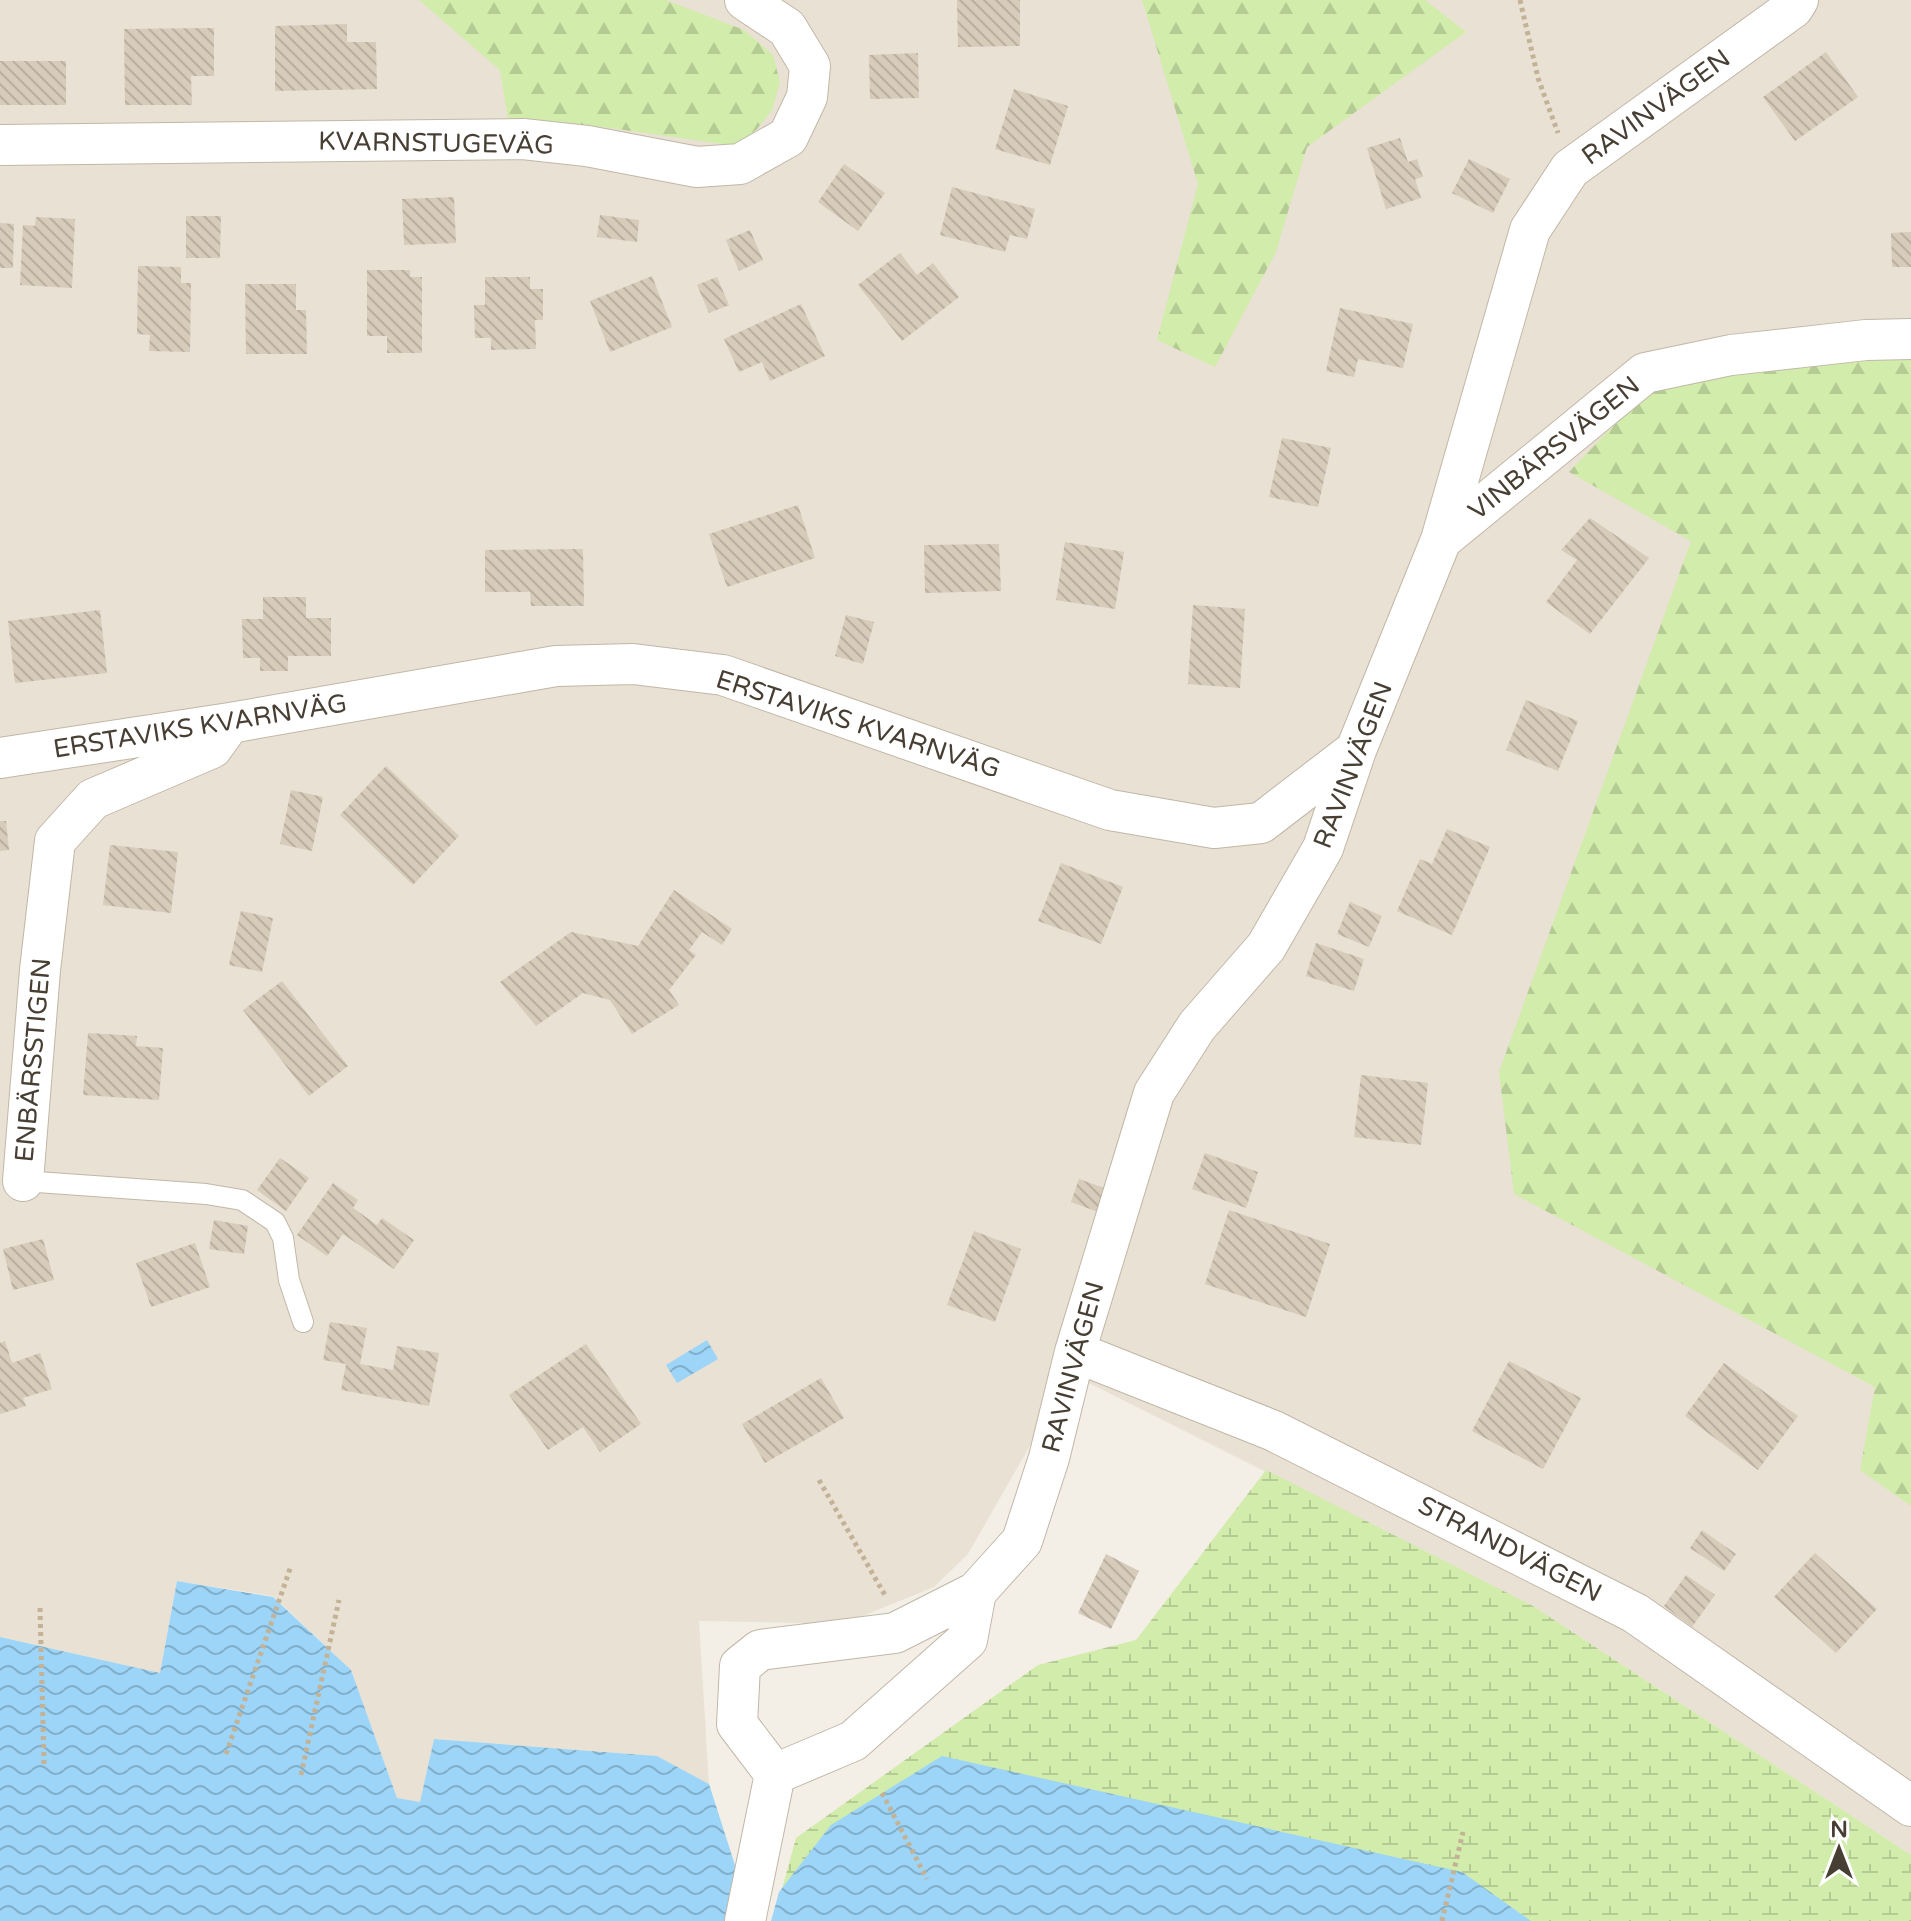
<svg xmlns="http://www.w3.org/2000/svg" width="1911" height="1921" viewBox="0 0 1911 1921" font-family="'Varela Round',sans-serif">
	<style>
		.residential { fill: #e9e1d3 }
		.forest { fill: url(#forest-firs) }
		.wetland { fill: url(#wetland-marsh) }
		.water { fill: url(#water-waves) }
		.building { fill: url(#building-back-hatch) }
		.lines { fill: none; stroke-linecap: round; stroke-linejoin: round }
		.service-casing { stroke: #c1b7a7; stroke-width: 22 }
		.minor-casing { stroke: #c1b7a7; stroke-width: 42 }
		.path { stroke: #c4b297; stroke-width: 5; stroke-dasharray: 4 4; stroke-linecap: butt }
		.service { stroke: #fff; stroke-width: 20 }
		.minor { stroke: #fff; stroke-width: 40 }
		.labels { text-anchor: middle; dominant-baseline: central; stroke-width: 8; stroke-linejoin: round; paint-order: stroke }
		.street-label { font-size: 26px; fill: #483f34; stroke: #fff }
	</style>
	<defs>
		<pattern id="forest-firs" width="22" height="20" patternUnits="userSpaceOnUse" patternTransform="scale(2)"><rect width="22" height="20" fill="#d1ecab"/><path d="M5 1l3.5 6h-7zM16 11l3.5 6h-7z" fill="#b5cb94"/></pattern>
		<pattern id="wetland-marsh" width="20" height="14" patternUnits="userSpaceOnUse" patternTransform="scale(2)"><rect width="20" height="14" fill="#d1ecab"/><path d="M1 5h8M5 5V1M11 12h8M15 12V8" fill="none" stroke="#b5cb94"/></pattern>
		<pattern id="water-waves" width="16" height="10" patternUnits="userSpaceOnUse" patternTransform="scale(2)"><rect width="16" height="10" fill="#9cd5f7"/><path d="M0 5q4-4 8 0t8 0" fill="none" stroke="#81aec9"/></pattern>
		<pattern id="building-back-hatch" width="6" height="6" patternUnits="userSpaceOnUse" patternTransform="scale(2)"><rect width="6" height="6" fill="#d7cbba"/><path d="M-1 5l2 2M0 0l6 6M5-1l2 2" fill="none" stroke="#baafa0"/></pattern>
	</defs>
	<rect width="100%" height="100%" fill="#f4efe6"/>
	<!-- residential -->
	<path class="residential" d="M0,0H1911V1855L1533,1606L1071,1374L968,1554L934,1587L843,1624L699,1621L709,1784L657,1756L434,1739L420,1803L397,1798L351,1670L273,1596L177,1581L160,1673L0,1637Z"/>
	<!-- forest -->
	<path class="forest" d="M419,0H666L744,30L773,55L780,82L772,110L757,129L736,146L603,127L508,120L500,70Z
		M1142,0H1425L1466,32L1307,147L1276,252L1215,367L1157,340L1198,184Z
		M1911,356V1506L1860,1470L1875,1387L1514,1194L1499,1072L1691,541L1569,472L1649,389L1734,372L1864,357Z"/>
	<!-- wetland -->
	<path class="wetland" d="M1266,1470L1533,1606L1911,1855V1921H773L796,1838L1038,1665L1136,1640Z"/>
	<!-- water -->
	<path class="water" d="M707,1340L718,1359L677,1383L666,1365Z
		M177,1581L273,1597L351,1670L397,1798L420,1802L434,1739L657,1756L709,1784L741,1884L732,1921H0V1637L160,1673Z
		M942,1756L1462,1872L1531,1921H771L779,1892L831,1825Z"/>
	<!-- building -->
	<path class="building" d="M957,0H1020V46L958,47Z
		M347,24V42H376L377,89L275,91V26Z
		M214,28V76H191L192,105H125L124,29Z
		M1826,52L1858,97L1795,141L1763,97Z
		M918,53L919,98L870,99L869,55Z
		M0,61H66V105H0Z
		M1014,89L1068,106L1050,165L995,149Z
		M1400,138L1408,162L1417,159L1423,177L1415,179L1421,198L1386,209L1367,148Z
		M1469,159L1510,179L1493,213L1452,193Z
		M844,164L885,193L858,231L818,202Z
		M952,187L1035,209L1027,239L1010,235L1005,252L940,235Z
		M454,197L456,243L404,245L402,199Z
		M600,215L639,220L637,242L597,237Z
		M186,216H221L220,258H186Z
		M36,217L75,219L72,288L20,285L23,225L35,226Z
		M0,223L14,224L13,268H0Z
		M750,230L763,260L739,271L726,240Z
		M1911,232V267H1892L1891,233Z
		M900,253L917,275L933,263L959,297L902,341L858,285Z
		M138,266L181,267V283H191L190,352L149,351L150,335L137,334Z
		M367,270H410V277H422V353H387V336H367Z
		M652,276L672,327L610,352L590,301Z
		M485,277H530V289H543V320H535L536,349L491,350V338H475L474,305H485Z
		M717,277L729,305L709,313L697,285Z
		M245,284H296V310H306L307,354H246Z
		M801,304L825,356L770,381L762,362L739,372L724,339Z
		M1340,308L1413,324L1403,368L1358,359L1354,377L1326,371Z
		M1282,438L1331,448L1318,507L1269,497Z
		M798,505L815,558L727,587L709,534Z
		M1590,518L1649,558L1590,634L1546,602L1577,560L1561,550Z
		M1065,542L1124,552L1115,609L1056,600Z
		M999,544L1001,591L925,593L924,545Z
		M583,549L584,606H531L530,592H485V550Z
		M263,597H306V618H331V656H288V671H260V658H243L242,619H263Z
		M1193,605L1245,609L1240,688L1188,684Z
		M100,610L107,673L15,683L8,621Z
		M846,615L874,622L863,664L835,656Z
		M1526,700L1578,721L1558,771L1506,750Z
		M386,766L459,836L413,885L340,815Z
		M291,790L323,797L312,851L280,844Z
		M0,821H6L9,850L0,851Z
		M1447,829L1490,847L1452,935L1397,911L1420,859L1432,864Z
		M110,845L178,852L171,913L103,905Z
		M1061,863L1123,887L1101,944L1038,921Z
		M674,890L732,929L722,945L702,932L689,950L696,955L669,990L679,1005L632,1034L610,1000L583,993L536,1026L500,982L571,932L638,946Z
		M1350,902L1382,916L1369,947L1337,934Z
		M241,911L273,918L262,972L229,965Z
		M1316,943L1364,959L1354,991L1306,976Z
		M282,981L348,1066L309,1096L243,1010Z
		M88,1033L137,1036L136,1046L163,1048L159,1100L83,1095Z
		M1361,1075L1428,1083L1421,1145L1354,1137Z
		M1205,1153L1258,1172L1246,1208L1192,1189Z
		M280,1158L309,1178L286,1211L257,1190Z
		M1079,1179L1107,1189L1098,1212L1071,1202Z
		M333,1183L358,1200L353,1208L377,1225L382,1218L414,1240L394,1269L343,1234L327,1256L297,1235Z
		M1229,1210L1330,1244L1306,1317L1205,1284Z
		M214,1220L248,1226L244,1254L209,1249Z
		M974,1231L1021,1249L995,1322L947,1305Z
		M43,1239L54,1280L13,1290L3,1249Z
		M195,1243L210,1287L151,1307L136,1263Z
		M330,1322L367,1328L360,1364L393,1370L397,1346L439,1353L429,1406L341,1390L346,1364L323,1360Z
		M5,1341L12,1363L40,1353L52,1389L23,1398L26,1406L0,1414V1343Z
		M586,1344L641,1424L600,1452L583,1427L548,1450L509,1395Z
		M1509,1361L1581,1398L1543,1469L1472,1431Z
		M1724,1363L1798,1416L1758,1470L1685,1416Z
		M821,1378L844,1418L765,1463L742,1424Z
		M1702,1530L1736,1554L1724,1571L1690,1548Z
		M1815,1553L1877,1609L1836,1653L1774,1597Z
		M1106,1554L1139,1571L1111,1629L1078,1613Z
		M1686,1575L1715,1595L1692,1627L1664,1606Z"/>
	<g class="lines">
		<defs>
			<path id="service" d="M23,1181L206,1194L242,1200L275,1222L283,1238L289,1280L303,1322"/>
			<path id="minor" d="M0,145L523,139L587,146L697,167L740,164L788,137L807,97L810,66L787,28L745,0
				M1441,540L1645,373L1731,355L1866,340L1911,339
				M0,758L230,723L556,666L633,664L723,675L1110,810L1214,828L1261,823L1356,750
				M23,1181L40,970L55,841L93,799L212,748L230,723
				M1075,1352L1274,1431L1635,1613L1911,1806
				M976,1592L895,1633L760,1650L740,1666L737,1724L775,1774L853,1741L967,1640L976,1592L1022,1541L1049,1458L1075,1352L1154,1093L1197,1026L1266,947L1323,848L1356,750L1441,540L1530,230L1570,169L1793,8L1798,0
				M745,1921L775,1774"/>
		</defs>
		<!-- service casing -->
		<use href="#service" class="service-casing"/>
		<!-- minor casing -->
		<use href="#minor" class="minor-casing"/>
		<!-- path -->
		<path class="path" d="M1520,0L1538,78L1558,133
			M819,1480L886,1597
			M40,1608L44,1764
			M226,1754L291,1566
			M301,1775L339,1600
			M882,1793L927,1879
			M1442,1921L1463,1832"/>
		<!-- service -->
		<use href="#service" class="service"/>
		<!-- minor -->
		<use href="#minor" class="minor"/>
	</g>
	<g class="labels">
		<!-- street labels -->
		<g class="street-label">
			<text transform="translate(1656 107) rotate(-36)">RAVINVÄGEN</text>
			<text transform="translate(436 143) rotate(1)">KVARNSTUGEVÄG</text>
			<text transform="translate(1554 448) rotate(-39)">VINBÄRSVÄGEN</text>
			<text transform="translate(858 724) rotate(18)">ERSTAVIKS KVARNVÄG</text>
			<text transform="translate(200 726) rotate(-9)">ERSTAVIKS KVARNVÄG</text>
			<text transform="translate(1353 765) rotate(-69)">RAVINVÄGEN</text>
			<text transform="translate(33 1060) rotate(-85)">ENBÄRSSTIGEN</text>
			<text transform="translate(1073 1367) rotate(-75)">RAVINVÄGEN</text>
			<text transform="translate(1510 1549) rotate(27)">STRANDVÄGEN</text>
		</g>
	</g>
	<!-- north arrow -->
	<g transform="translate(1839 1849)" stroke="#ffffff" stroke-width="6" paint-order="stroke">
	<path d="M0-6L14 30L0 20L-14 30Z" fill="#483f34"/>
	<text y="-12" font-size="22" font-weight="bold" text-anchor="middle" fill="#483f34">N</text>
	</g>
</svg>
